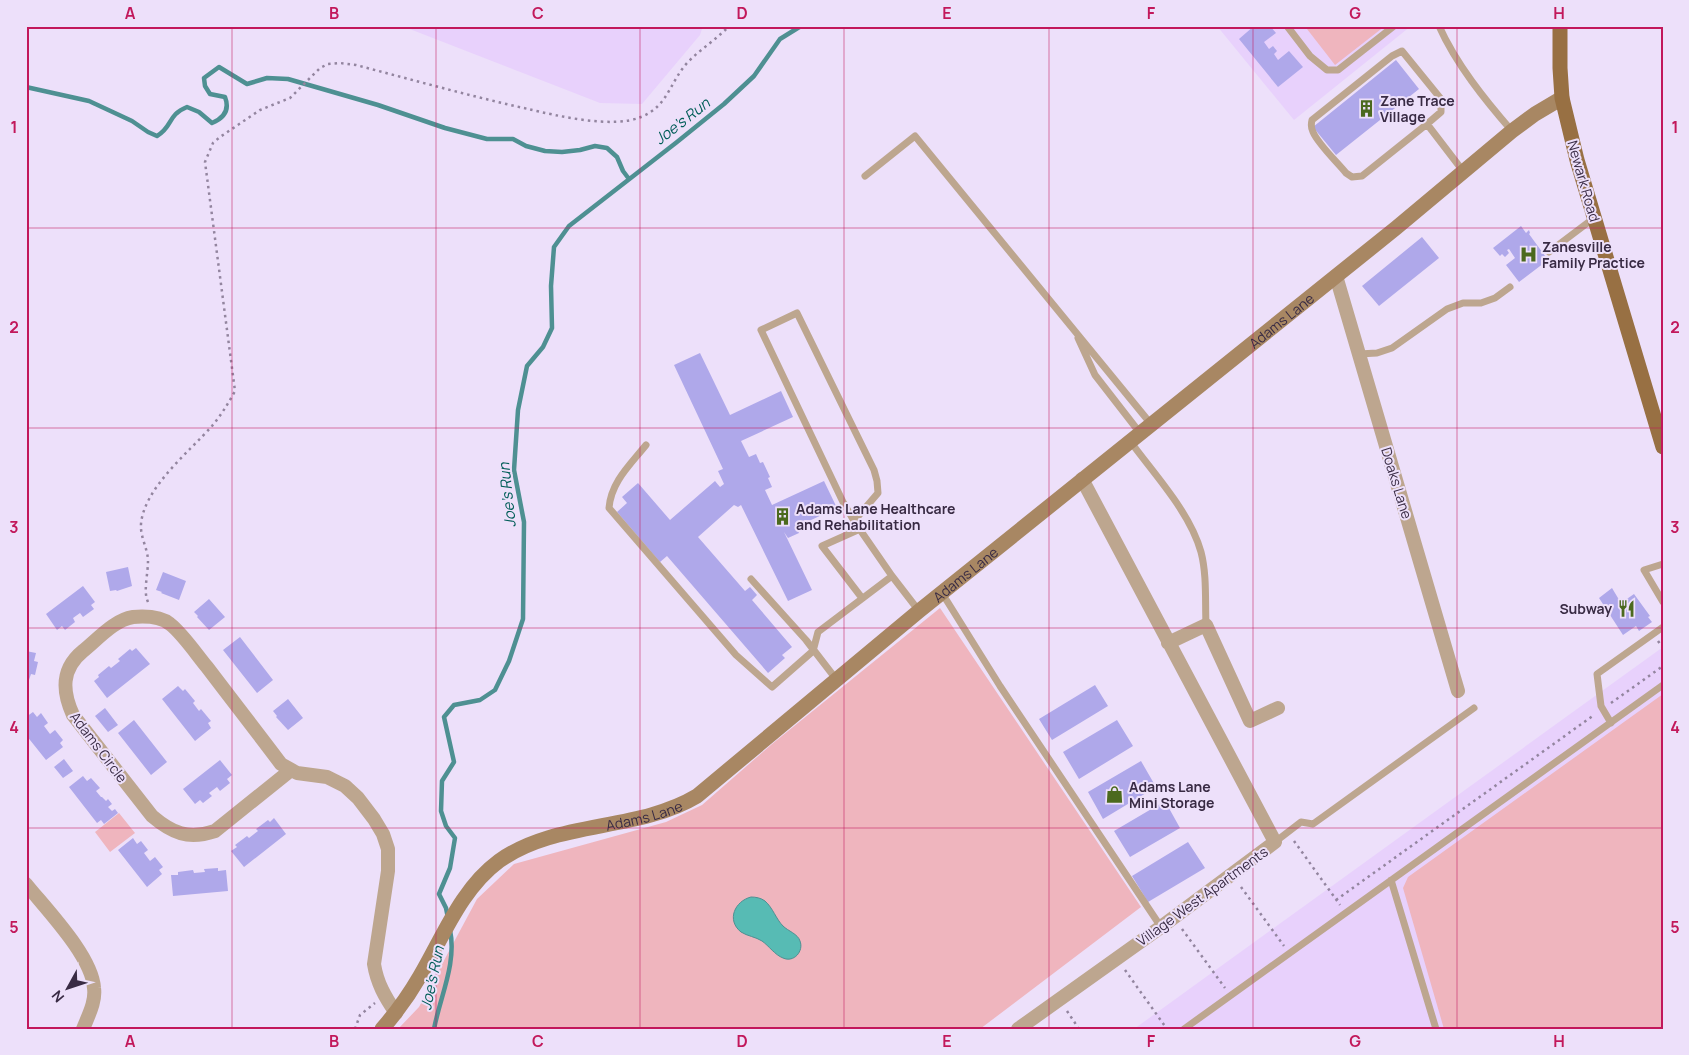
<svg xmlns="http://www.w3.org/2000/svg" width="1689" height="1055" viewBox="0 0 1689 1055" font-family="Manrope,sans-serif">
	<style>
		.built { fill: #e8d1fc }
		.green { fill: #efb5be }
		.water { fill: #57bbb4; stroke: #4e9092 }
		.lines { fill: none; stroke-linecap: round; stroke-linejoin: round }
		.stream { stroke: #4e9092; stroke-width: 4.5 }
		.building { fill: #afa8ea }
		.path { stroke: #93859f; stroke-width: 2.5; stroke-dasharray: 2.5 4; stroke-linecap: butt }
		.lane { stroke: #bda68f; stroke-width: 7 }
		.street { stroke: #bda68f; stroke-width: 14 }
		.secondary { stroke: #a88763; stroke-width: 15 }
		.primary { stroke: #987043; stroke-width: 15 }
		.grid { fill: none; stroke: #c2185b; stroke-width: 1; stroke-opacity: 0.55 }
		.labels { text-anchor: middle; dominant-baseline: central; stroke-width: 4; stroke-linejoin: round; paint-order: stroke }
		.poi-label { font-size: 14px; font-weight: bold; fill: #392b44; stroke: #ede0fa; text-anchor: start }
		.street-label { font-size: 14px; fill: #392b44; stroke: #ede0fa }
		.water-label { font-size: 15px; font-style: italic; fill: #005d58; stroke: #ede0fa }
		.neatline { fill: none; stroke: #c2185b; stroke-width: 2 }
		.grid-label { font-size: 16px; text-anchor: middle; font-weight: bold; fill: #c2185b }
	</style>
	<rect width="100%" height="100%" fill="#ede0fa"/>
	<!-- built -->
	<path class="built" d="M402,26H703L700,35L642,104L600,103Z
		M1217,26H1411L1294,120Z
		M1663,647V1029H1134Z"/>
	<!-- green -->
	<path class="green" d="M1311,26H1385L1335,65L1307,29Z
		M940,608L1141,907L980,1029H398L419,1007L477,899L514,864L666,822L702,805L772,744Z
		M1663,694V1029H1444L1403,888L1408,877Z
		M119,813L135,833L110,852L95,832Z"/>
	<!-- water -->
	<path class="water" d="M751,897C756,897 761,898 765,901C773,908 776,919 783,926C788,931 798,934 800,941C804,951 794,963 783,958C775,955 769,946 762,941C756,937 747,936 741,932C726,920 735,901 751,897Z"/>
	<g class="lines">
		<!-- stream -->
		<path class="stream" d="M26,87L89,101L132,121L148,132L157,136C173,127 167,115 187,107L199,112L212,123C224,118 230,110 225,97L210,94L205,86L204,78L219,67L247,84L267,78L288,79L378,105L445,128L487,139H513L526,146L545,151L562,152L580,150L595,146L607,148L617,157L623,171L629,179
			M448,918L446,908L439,894L450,868L455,838L446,826L441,811L442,781L454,762L444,717L454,705L480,700L495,690L509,661L523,619L524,522L514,470L518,410L527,366L543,347L552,328L551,286L554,247L569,226L677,142L724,104L754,76L780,39L801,26
			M434,1029C440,997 457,963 450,930"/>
	</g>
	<!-- building -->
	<path class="building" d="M1254,26H1270L1276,33L1264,42L1269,49L1273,46L1277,51L1274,54L1278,60L1289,51L1303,67L1278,87L1239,39Z
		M1396,60L1419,89L1336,155L1313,127Z
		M1521,226L1526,233L1529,230L1530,233L1529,234L1548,260L1519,282L1506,265L1515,258L1509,249L1507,250L1509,253L1505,257L1502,254L1500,256L1493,248Z
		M1422,237L1439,258L1379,306L1362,286Z
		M700,353L730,415L781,391L793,417L741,441L749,457L756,454L760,463L763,462L770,477L768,478L772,487L765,490L772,505L824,481L837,508L796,527L799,533L788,538L784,532L812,590L788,601L741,505L738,507L734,505L698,537L745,591L750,587L757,595L752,600L792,647L782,655L785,658L768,673L667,556L660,562L617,512L627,503L622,497L638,483L670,520L715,481L720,487L724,484L718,471L723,469L674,365Z
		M128,567L132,586L117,591L116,590L110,591L106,572Z
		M163,572L186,581L179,600L161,593L162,592L156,590Z
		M83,586L95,602L91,605L94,609L83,617L80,613L73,618L75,622L65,630L62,626L57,630L46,614Z
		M1612,588L1621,603L1634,594L1650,616L1648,617L1652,622L1639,631L1636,626L1623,635L1599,598Z
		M209,599L225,617L209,630L197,617L198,616L194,612Z
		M240,637L273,680L257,693L223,650Z
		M136,648L150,664L107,698L94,681L99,677L98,675L109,666L111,668L120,661L118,659L130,649L132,651Z
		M26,651L36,653L34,661L38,662L35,675L31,674L28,683L26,682Z
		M1095,685L1108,706L1052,740L1039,719Z
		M178,686L183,691L185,689L195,701L193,703L199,711L201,709L211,721L208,723L211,728L195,741L162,699Z
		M288,699L303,718L288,730L276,717L277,716L273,711Z
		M105,708L118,725L108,732L95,716Z
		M33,712L37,717L41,713L48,723L44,726L50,734L55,730L63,740L60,743L63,747L46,760L26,735V717Z
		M134,720L167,762L151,775L118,733Z
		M1117,720L1133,746L1079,779L1063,752Z
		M64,759L73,771L63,778L54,767Z
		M220,760L232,775L227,779L230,783L220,791L217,787L209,793L212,796L203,803L200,800L195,804L183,789Z
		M1141,761L1156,787L1103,819L1088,792Z
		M83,776L87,781L91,778L100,788L96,791L101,797H102L106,801L108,799L112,804L108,807L112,811L115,809L118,813L104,824L101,820L97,823L69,787Z
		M1165,801L1180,828L1130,857L1114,831Z
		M274,818L286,834L244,867L231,851L237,847L235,845L247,836L249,838L258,831L256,829L268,820L270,822Z
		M133,838L137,844L141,841L148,850L144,853L150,861L155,857L163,867L159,870L162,874L147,887L118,850Z
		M1188,842L1205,868L1148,902L1132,876Z
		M218,868V871L226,870L228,891L173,896L171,875H178V872L193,870L194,873L205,872L204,869Z"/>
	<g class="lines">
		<!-- path -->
		<path class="path" d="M148,602C143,592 148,574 148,561C148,549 140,537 141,524C144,488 189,452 212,426C221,415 228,404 235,391L205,162L213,143L220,137L260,110L290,98L320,68L328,64L340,63L356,65C413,80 470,96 528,109C558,116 613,129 641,117C669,106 670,80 689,61C702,48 717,39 729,26
			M1658,641L1663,648
			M1611,703L1663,666
			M1294,841L1340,905
			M1241,887L1284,946
			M1336,900L1594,715
			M1182,929L1225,988
			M1125,970L1167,1029
			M1067,1011L1079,1029
			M355,1029L360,1015L375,1003"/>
		<!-- lane -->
		<path class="lane" d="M1287,26L1310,56L1327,70H1338L1394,26
			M1439,26C1456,64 1485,100 1512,131
			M1427,124L1362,176L1352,177L1346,173C1337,162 1318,144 1313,132C1311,128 1311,124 1312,120L1392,56L1402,51L1441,99V112L1427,124L1463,171
			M865,176L915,136L1151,424
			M1549,252L1594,218
			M1078,338L1095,375L1140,433
			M1359,354L1377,353L1392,348L1447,309L1463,303H1481L1495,298L1510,287
			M1130,441C1154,474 1190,512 1201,552C1207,575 1205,601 1206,625
			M646,445C630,465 611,482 609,508L736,655L772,687L813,651L818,632L892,576
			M854,521L843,502L761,330L797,313L874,470L877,481L878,493L854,521L892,576L919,611
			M860,529L822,546L862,598
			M1663,564L1644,570L1663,602
			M751,579L806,640L836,679
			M942,593L1000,686L1161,927
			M1611,723L1601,706L1597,674L1663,627
			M1275,842L1301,822L1313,824L1474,708
			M1391,880L1436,1029
			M1184,1029L1663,685"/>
		<!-- street -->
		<path class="street" d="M1336,276L1458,691
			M1168,643L1206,625L1250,721L1278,708
			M291,770L215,831C188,840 172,833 152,816L73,715C62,691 61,669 83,651C98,639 114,620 133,617C145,616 160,616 170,624C182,633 197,655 207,667C232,700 257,732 281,764L297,773L327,777L345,786L358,798L374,819L383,834L388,849V871L374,964C377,983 385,997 396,1013
			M26,884C46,909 92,956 94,988C96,1002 88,1016 83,1029
			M1018,1029L1161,927L1275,842L1082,479"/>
		<!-- secondary -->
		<path class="secondary" id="s1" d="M382,1029C396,1013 409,995 420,976C443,937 461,889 499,861C556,820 637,832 697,796L919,611L1396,228L1512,131L1535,114L1562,98"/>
		<!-- primary -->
		<path class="primary" d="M1560,26V68L1562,98L1577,160L1663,447"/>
	</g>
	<!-- grid -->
	<path class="grid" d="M232,26V1029M436,26V1029M640,26V1029M844,26V1029M1049,26V1029M1253,26V1029M1457,26V1029M26,228H1663M26,428H1663M26,628H1663M26,828H1663"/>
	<!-- icons -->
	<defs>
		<symbol id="building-bare" viewBox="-9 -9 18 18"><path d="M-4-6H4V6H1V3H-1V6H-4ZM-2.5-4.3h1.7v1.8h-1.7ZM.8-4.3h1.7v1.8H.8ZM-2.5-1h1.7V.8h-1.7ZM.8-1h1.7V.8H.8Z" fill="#4b691e" stroke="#ede0fa" stroke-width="2.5" paint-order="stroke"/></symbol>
		<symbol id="hospital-bare" viewBox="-9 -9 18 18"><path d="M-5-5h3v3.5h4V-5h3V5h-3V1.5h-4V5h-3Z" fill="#4b691e" stroke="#ede0fa" stroke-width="2.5" paint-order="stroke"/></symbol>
		<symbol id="restaurant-bare" viewBox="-9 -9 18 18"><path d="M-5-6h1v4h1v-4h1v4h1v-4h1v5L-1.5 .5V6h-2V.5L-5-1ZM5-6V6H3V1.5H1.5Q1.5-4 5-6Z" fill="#4b691e" stroke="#ede0fa" stroke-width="2.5" paint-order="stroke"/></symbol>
		<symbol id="shop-bare" viewBox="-9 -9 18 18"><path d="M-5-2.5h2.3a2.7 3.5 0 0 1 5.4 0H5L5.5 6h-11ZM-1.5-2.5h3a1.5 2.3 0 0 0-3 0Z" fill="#4b691e" stroke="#ede0fa" stroke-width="2.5" paint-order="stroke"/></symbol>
	</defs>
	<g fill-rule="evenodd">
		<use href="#building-bare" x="1354" y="96" width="25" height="25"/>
		<use href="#hospital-bare" x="1516" y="242" width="25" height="25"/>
		<use href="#building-bare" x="770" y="504" width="25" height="25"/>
		<use href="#restaurant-bare" x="1614" y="596" width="25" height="25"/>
		<use href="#shop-bare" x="1102" y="782" width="25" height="25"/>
	</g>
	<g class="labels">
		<!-- poi labels -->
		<g class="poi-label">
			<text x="1380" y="100">Zane Trace<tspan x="1380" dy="16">Village</tspan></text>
			<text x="1542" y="246">Zanesville<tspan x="1542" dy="16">Family Practice</tspan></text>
			<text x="796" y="508">Adams Lane Healthcare<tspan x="796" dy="16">and Rehabilitation</tspan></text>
			<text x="1612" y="608" text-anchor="end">Subway</text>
			<text x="1129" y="786">Adams Lane<tspan x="1129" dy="16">Mini Storage</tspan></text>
		</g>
		<!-- street labels -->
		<g class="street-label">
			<text transform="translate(1584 181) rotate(74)">Newark Road</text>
			<text stroke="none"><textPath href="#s1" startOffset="1169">Adams Lane</textPath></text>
			<text transform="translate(1397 483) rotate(73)">Doaks Lane</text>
			<text stroke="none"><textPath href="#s1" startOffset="764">Adams Lane</textPath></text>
			<text transform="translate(99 747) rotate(53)">Adams Circle</text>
			<text stroke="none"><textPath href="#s1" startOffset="359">Adams Lane</textPath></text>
			<text transform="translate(1202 896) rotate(-36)">Village West Apartments</text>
		</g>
		<!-- water labels -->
		<g class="water-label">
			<text transform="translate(682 121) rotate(-38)">Joe's Run</text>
			<text transform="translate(507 495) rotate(-96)">Joe's Run</text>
			<text transform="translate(432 978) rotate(-78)">Joe's Run</text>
		</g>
	</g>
	<!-- border -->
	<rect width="1689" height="1055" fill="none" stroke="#ede0fa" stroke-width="55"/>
	<!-- north arrow -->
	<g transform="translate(68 988) rotate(230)" stroke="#ede0fa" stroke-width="4" paint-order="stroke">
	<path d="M0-4L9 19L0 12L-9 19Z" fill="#392b44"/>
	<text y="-8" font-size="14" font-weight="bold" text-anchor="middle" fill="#392b44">N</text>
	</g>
	<rect x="28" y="28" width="1634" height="1000" class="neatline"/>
	<g class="grid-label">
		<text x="130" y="19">A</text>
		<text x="334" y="19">B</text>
		<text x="538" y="19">C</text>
		<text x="742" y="19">D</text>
		<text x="947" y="19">E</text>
		<text x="1151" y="19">F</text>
		<text x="1355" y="19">G</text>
		<text x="1559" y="19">H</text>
		<text x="14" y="133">1</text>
		<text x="1675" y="133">1</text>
		<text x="14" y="333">2</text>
		<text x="1675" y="333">2</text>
		<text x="14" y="533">3</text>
		<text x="1675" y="533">3</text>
		<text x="14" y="733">4</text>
		<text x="1675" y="733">4</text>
		<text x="14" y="933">5</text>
		<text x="1675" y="933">5</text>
		<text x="130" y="1047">A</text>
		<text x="334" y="1047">B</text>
		<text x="538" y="1047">C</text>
		<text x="742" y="1047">D</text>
		<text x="947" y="1047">E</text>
		<text x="1151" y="1047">F</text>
		<text x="1355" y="1047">G</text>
		<text x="1559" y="1047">H</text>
	</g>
</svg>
